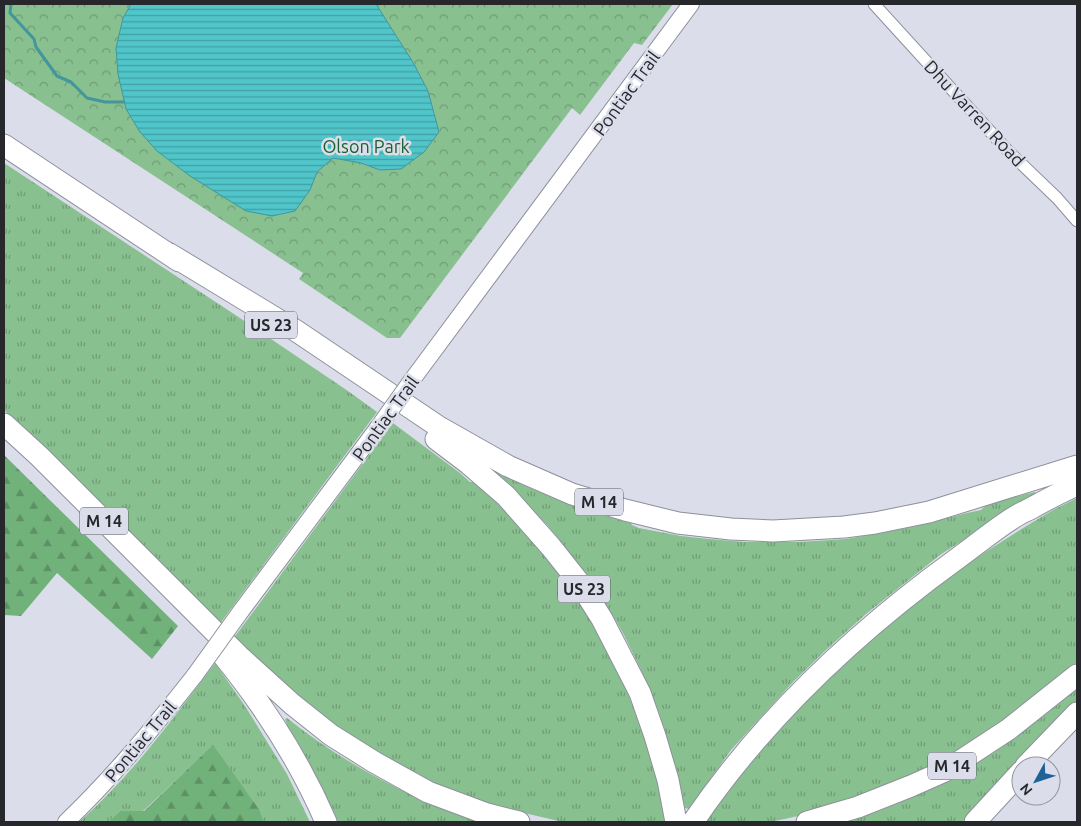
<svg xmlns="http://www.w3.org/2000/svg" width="1081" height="826" viewBox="0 0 1081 826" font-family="Ubuntu,sans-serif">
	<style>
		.grass { fill: url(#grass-tufts) }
		.forest { fill: url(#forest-firs) }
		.park { fill: url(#park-crowns) }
		.water { fill: url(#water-rules); stroke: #43969b }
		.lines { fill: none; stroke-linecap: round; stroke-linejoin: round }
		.stream { stroke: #43969b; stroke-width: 3 }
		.street-casing { stroke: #8d909b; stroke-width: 13 }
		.secondary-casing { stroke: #8d909b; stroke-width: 18 }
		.highway-casing { stroke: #8d909b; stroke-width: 23 }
		.street { stroke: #fff; stroke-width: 11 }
		.secondary { stroke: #fff; stroke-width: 16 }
		.highway { stroke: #fff; stroke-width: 21 }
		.secondary-bridge-casing { stroke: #8d909b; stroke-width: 18; stroke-linecap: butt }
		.secondary-bridge { stroke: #fff; stroke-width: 16 }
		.labels { text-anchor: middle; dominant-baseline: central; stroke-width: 5; stroke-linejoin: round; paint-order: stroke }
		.shield { fill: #dbdeea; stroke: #5c5f65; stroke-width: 1 }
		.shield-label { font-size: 16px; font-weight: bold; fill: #26282c }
		.street-label { font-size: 18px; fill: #26282c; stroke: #dbdeea }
		.park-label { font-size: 18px; fill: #1c612d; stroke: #dbdeea }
	</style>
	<defs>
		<pattern id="grass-tufts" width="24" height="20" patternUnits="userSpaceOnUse" patternTransform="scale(1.25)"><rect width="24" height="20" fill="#89c090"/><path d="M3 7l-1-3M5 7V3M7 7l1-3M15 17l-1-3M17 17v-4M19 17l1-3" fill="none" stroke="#709c76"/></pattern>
		<pattern id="forest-firs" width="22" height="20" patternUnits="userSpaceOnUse" patternTransform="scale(1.25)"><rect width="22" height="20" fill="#71b27b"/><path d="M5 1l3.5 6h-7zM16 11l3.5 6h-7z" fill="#5d9165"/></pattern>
		<pattern id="park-crowns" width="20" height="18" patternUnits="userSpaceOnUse" patternTransform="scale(1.25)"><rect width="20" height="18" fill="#89c090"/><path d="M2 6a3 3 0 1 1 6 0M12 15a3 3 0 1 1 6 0" fill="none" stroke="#709c76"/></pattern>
		<pattern id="water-rules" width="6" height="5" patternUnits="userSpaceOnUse" patternTransform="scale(1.25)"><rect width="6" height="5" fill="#50c5ca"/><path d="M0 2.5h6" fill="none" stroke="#42a0a4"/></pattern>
	</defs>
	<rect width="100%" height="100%" fill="#dbdeea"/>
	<!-- grass -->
	<path class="grass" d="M4,163L237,316L348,391L377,412L219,625L149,553L143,545L138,543L4,410Z
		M393,423L460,473L470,482H475C485,492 496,501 506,511C562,571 610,641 638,719C651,753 659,787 666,822H563L489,805L428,781L389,761L323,718L233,639Z
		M493,471C537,492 583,511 631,523L632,525L639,528L681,536L709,539L745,542H798L846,539L881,533L916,526L967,513L981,510C982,509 983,508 984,507C989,503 1027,494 1035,492V494L940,555L866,614L826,650L794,681L731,750L689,809L685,808L679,780L659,713L642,672L624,635L605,602L569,552L548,526L525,502Z
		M1077,498V665C1035,697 992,730 947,758C934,766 919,771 905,777C862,795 816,815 768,822H705L736,778L799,707L859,649L895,618L965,565L1023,528L1053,510Z
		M215,663L245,706L287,774L310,822H264L260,810L213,746L143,811H120L108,822H79C132,775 172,720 215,663Z
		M1077,689V701L962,822H848C903,804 954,779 1002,747C1028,729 1052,709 1077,689Z
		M287,718C345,764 409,798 479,822H336L288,728L285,719Z"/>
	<!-- forest -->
	<path class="forest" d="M4,455L178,626L152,659L57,573L21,616L4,615Z
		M213,745L260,810L264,822H108L120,811H144Z"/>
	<!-- park -->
	<path class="park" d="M4,4H673L642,45L634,43L580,115L572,108L400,338H387L299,279L303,273L4,78Z"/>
	<!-- water -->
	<path class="water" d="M131,4H376L414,64L428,91L439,132L424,152L401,169L380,170L361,163L333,158L317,172L310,190L295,211L272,216L246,211L190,176L157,151L140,132L126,109L118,74L116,48L123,18Z"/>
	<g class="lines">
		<!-- stream -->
		<path class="stream" d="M11,4L10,13L34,39L36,47L57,76L71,82L87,98L105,102H124"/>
		<defs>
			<path id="street" d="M874,4L1007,150L1057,198L1077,221"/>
			<path id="secondary" d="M412,380L691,4
				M241,611L377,429
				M66,822C113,777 154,727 195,675"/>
			<path id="highway" d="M4,145L179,261
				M168,253L295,330L439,427L508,466L572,494L625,510L678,523L731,529L773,531L844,527L875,523L929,512L1077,466
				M4,424L39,456L239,656L292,704L331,735L374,762L428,792L487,814L519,822
				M436,439L469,464L506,496L551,547L578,581L602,619L640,693L655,736L668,780L676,822
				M221,653C263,704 300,762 326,822
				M1026,766L1077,713
				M693,822C763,719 857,631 958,558C976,545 994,530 1013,518C1020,513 1029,510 1037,505C1050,498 1063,491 1077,485
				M807,822L858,807L911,786L945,771L1009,729L1077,675
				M975,822L1021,772"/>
		</defs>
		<!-- street casing -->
		<use href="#street" class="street-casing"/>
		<!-- secondary casing -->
		<use href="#secondary" class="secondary-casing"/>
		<!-- highway casing -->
		<use href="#highway" class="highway-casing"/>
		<!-- street -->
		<use href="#street" class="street"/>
		<!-- secondary -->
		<use href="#secondary" class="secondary"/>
		<!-- highway -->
		<use href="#highway" class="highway"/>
		<defs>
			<path id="secondary-bridge" d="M377,429L412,380
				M195,675L241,611"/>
		</defs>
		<!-- secondary-bridge casing -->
		<use href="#secondary-bridge" class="secondary-bridge-casing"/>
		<!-- secondary-bridge -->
		<use href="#secondary-bridge" class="secondary-bridge"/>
	</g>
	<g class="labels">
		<!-- shield labels -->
		<g class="shield">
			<rect x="245" y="311.5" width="52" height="27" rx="4"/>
			<rect x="575" y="488.5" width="48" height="27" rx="4"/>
			<rect x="80" y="507.5" width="48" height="27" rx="4"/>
			<rect x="558" y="575.5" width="52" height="27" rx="4"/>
			<rect x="928" y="752.5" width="48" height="27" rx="4"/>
		</g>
		<g class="shield-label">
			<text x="271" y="325">US 23</text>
			<text x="599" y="502">M 14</text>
			<text x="104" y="521">M 14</text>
			<text x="584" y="589">US 23</text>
			<text x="952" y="766">M 14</text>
		</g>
		<!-- street labels -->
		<g class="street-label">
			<text transform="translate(626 93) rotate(-54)">Pontiac Trail</text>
			<text transform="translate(975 113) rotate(47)">Dhu Varren Road</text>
			<text transform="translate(385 418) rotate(-54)">Pontiac Trail</text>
			<text transform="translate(140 741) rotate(-50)">Pontiac Trail</text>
		</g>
		<!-- park labels -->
		<g class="park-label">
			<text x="366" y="146">Olson Park</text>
		</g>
	</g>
	<!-- border -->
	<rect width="1081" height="826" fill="none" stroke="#26282c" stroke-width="10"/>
	<!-- north arrow -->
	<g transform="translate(1036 781) rotate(230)"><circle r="24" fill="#dbdeea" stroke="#93959e"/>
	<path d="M0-4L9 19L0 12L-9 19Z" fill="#1e6297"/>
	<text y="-8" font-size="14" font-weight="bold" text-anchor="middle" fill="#26282c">N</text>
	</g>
</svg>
